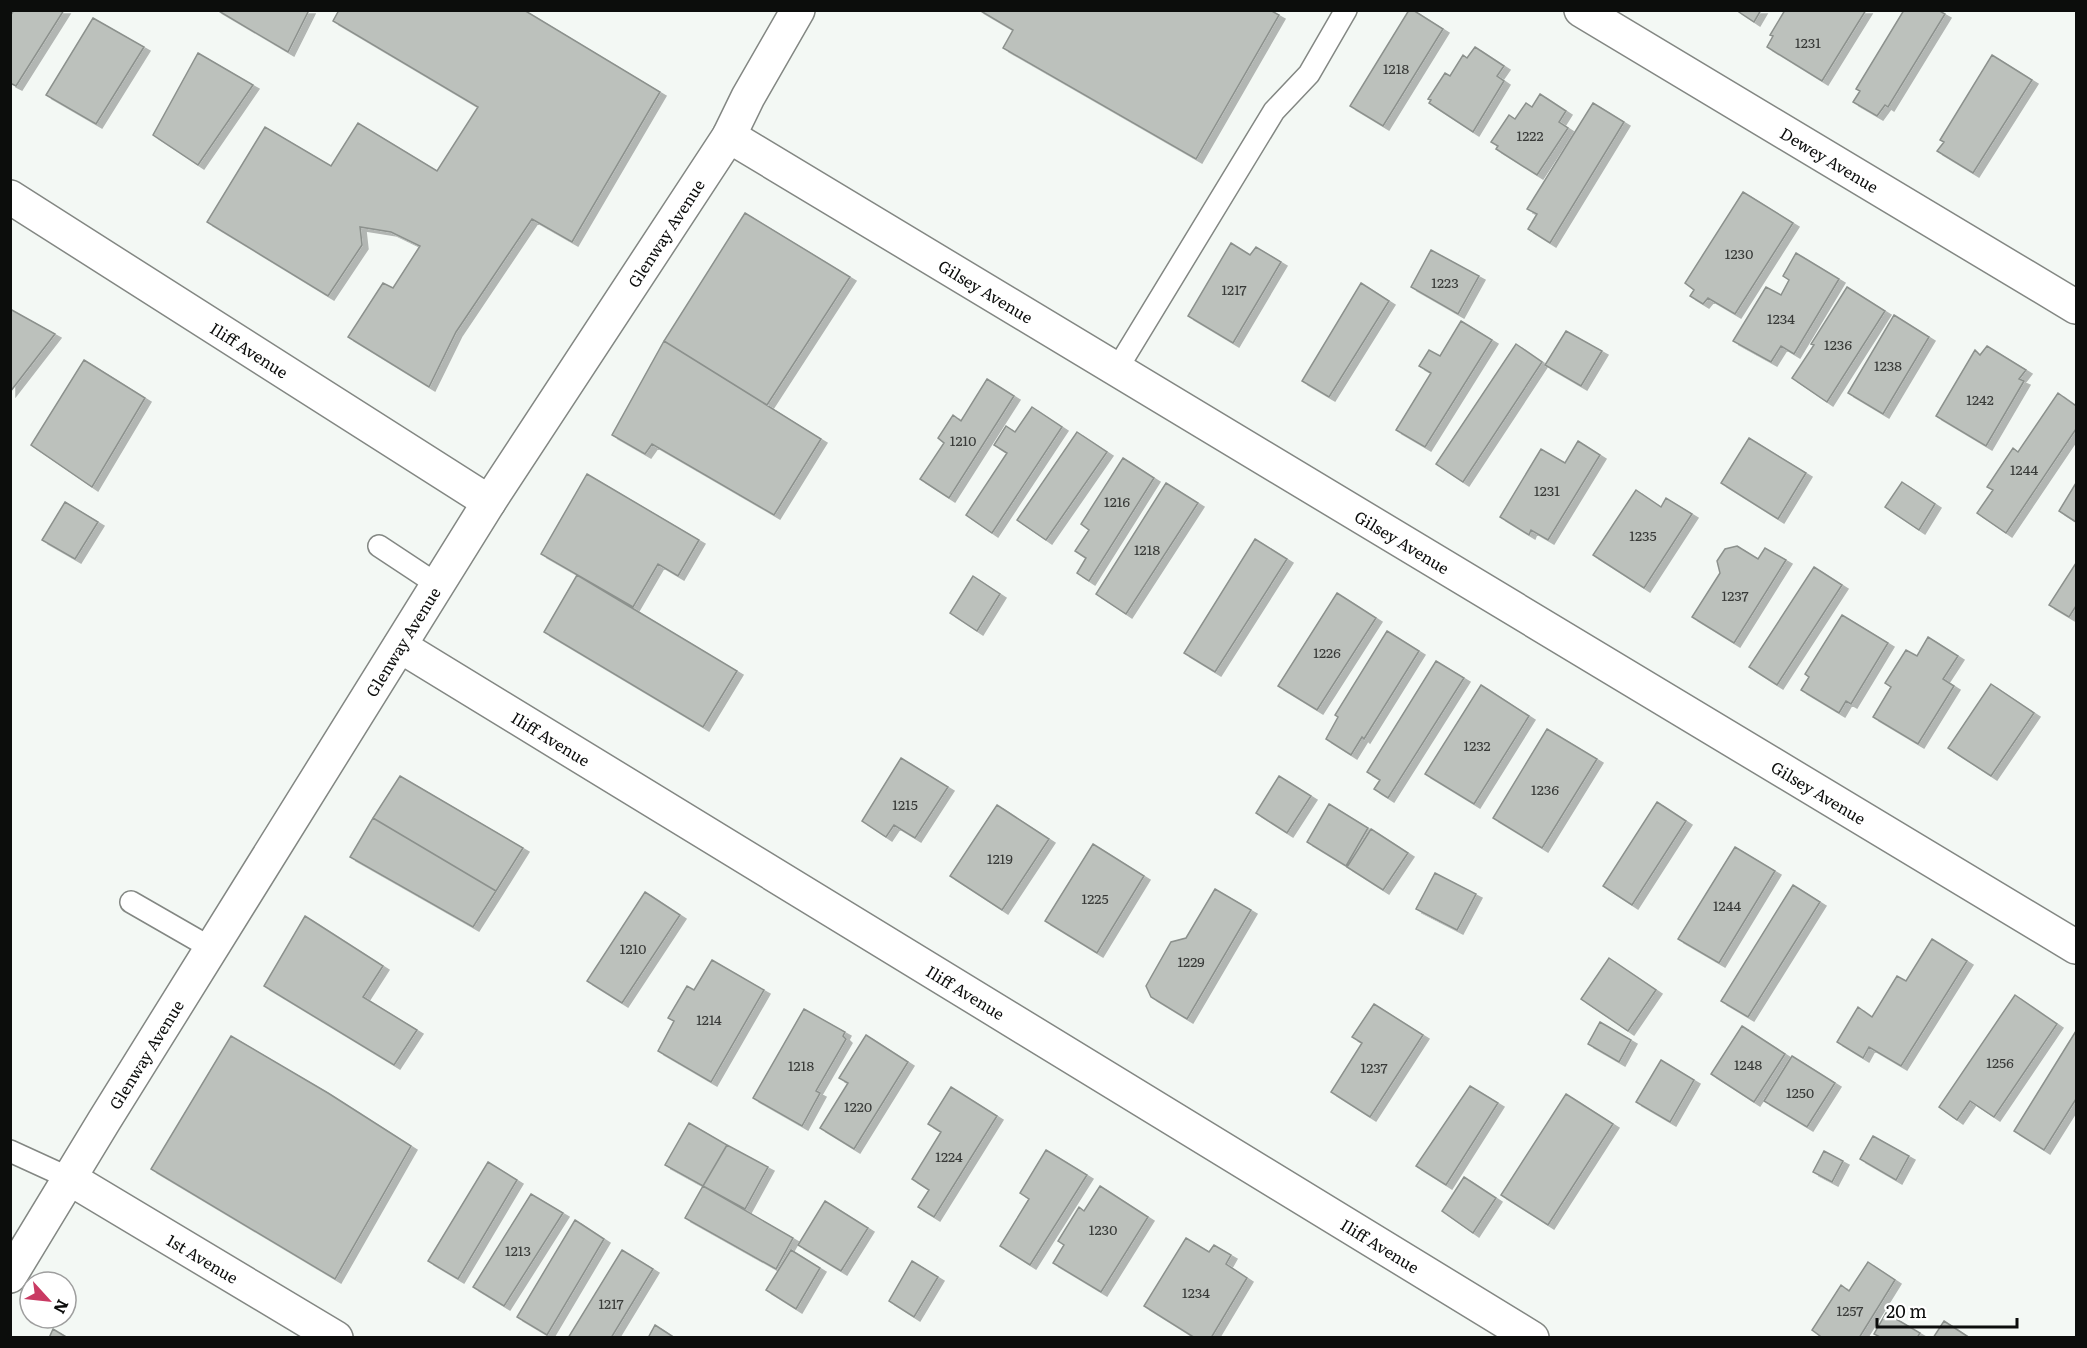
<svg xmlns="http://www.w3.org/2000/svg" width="2087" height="1348" viewBox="0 0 2087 1348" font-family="Literata,serif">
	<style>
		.building { fill: #bcc1bc; stroke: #8c918d; stroke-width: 1.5; filter: url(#shadow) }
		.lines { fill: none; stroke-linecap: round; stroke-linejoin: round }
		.lane-casing { stroke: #838783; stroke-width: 24 }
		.street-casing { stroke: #838783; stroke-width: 36 }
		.primary-casing { stroke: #838783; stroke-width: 36 }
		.lane { stroke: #fff; stroke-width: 21 }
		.street { stroke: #fff; stroke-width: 33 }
		.primary { stroke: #fff; stroke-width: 33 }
		.labels { text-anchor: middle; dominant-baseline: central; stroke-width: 5; stroke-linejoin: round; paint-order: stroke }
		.number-label { font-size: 14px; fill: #383a38 }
		.street-label { font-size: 16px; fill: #0c0d0c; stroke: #fff }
	</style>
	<defs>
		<filter id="shadow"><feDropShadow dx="6" dy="4" stdDeviation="0" flood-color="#0004"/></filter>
	</defs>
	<rect width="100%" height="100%" fill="#f3f8f4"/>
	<!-- building -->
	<path class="building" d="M14,10H64L16,86L10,83V16Z
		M217,10H309L288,52Z
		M339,10H524L660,92L572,242L532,219L456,332L429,387L348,337L383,283L393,288L420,246L391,232L360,227L362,245L328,296L207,222L265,127L331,166L358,123L437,171L478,107L333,21Z
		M979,10H1270L1279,15L1196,159L1003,48L1013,30Z
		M1409,10H1413L1443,29L1383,126L1350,106Z
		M1736,10H1761L1754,22Z
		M1785,10H1866L1822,81L1767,47L1773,36L1770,35Z
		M1904,10H1938L1945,14L1888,107L1885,105L1877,116L1853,102L1860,91L1856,89Z
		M93,18L144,47L96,124L46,95Z
		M1475,47L1504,66L1497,76L1504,81L1473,132L1429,103L1431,100L1428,99L1445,73L1450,76L1463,55L1467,58Z
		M198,53L253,85L198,165L153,135Z
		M1992,55L2032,80L1973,173L1937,151L1944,142L1940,140Z
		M1540,94L1566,111L1559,122L1568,128L1537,175L1496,149L1498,146L1491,142L1509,115L1515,119L1526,103L1532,107Z
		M1593,103L1624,122L1550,243L1528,229L1537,214L1527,209Z
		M1743,192L1793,223L1735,314L1708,298L1703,304L1690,296L1694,290L1685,283Z
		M745,213L850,277L767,405L664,341Z
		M1231,243L1250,255L1256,247L1281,262L1233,343L1188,316Z
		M1431,250L1479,276L1458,314L1411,287Z
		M1796,253L1839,279L1794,354L1781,346L1771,362L1733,341L1766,287L1781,295L1789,280L1783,276Z
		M1361,283L1389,301L1329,397L1302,381Z
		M1847,287L1885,311L1827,402L1792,378L1814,345L1811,344Z
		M10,309L55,334L10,392Z
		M1894,315L1929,337L1883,414L1848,393Z
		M1461,321L1492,340L1425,447L1396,430L1431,373L1419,366L1429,350L1440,356Z
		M1566,331L1602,351L1581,386L1545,365Z
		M664,341L821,439L774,515L652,444L645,454L612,435Z
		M1516,344L1542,362L1463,482L1436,464Z
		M1987,346L2026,370L2019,379L2024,381L1986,446L1936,416L1975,350L1980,355Z
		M84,360L145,398L92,487L31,445Z
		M987,379L1014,396L949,498L920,479L944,443L938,438L953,415L961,421Z
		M2058,393L2076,406V429L2006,533L1977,513L1993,490L1987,487L2013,448L2018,452Z
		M1032,407L1062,427L992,533L966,515L1007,453L994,445L1006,426L1015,432Z
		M1077,432L1107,452L1046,540L1017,520Z
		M1749,438L1806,473L1778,519L1721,483Z
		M1578,441L1600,455L1548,540L1531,530L1529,535L1500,517L1541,449L1565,463Z
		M1123,458L1154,478L1089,581L1077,573L1086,558L1075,551L1089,530L1081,524Z
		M587,474L699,540L678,576L658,564L633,607L541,554Z
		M1902,482L1935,504L1919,530L1885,507Z
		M1166,483L1198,503L1126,614L1096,594Z
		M2076,483V522L2059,511Z
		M1636,490L1661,507L1666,498L1692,514L1644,588L1593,555Z
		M65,502L98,522L75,559L42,540Z
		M1255,539L1287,559L1215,672L1184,653Z
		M1737,546L1758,559L1765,548L1786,560L1734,643L1692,617L1720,573L1717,561L1725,549Z
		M2076,563V606L2069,617L2049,605Z
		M1814,567L1842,585L1777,685L1749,667Z
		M577,575L737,671L703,727L544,632Z
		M973,576L1000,594L977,631L950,613Z
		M1337,593L1376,618L1317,710L1278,686Z
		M1842,615L1888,643L1851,704L1846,701L1839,713L1801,690L1809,677L1805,674Z
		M1387,631L1419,651L1364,739L1362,737L1351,755L1326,739L1338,717L1335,715Z
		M1928,637L1958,656L1943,679L1954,686L1918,744L1873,717L1891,687L1885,683L1906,650L1917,656Z
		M1436,661L1464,678L1388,798L1374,789L1380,780L1367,772Z
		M1991,684L2034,713L1991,776L1948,748Z
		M1481,685L1529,716L1474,804L1425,774Z
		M1547,729L1597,759L1542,848L1493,818Z
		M901,758L948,787L915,838L894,825L886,837L862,821Z
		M400,776L523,848L496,891L373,818Z
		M1279,776L1311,796L1287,833L1256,813Z
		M1657,802L1686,821L1632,905L1603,886Z
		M1329,804L1368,828L1346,866L1307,842Z
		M997,805L1049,839L1002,910L950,876Z
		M373,818L496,891L473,927L350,857Z
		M1371,829L1408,853L1383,890L1347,867Z
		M1093,844L1144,876L1097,953L1045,921Z
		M1735,847L1775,871L1719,963L1678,939Z
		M1435,873L1476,894L1457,930L1416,909Z
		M1793,885L1820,902L1748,1017L1721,1001Z
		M1215,889L1251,910L1187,1019L1151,997L1146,986L1171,942L1186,938Z
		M645,892L680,915L622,1003L587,981Z
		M305,916L383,966L363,997L417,1030L394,1065L264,986Z
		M1932,939L1967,961L1901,1066L1869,1047L1863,1058L1837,1042L1858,1007L1872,1017L1897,976L1906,981Z
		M1609,958L1656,990L1628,1031L1581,999Z
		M712,960L764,990L711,1082L658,1051L674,1021L668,1018L687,986L694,990Z
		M2015,995L2057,1024L1994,1117L1970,1101L1957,1120L1939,1107Z
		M1374,1004L1423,1035L1370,1117L1331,1092L1362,1043L1352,1037Z
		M804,1009L845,1032L843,1036L846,1039L816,1091L820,1093L802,1126L753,1098Z
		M1600,1022L1631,1040L1619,1062L1588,1044Z
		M1742,1026L1785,1054L1754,1102L1711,1074Z
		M2076,1031V1099L2044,1150L2014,1131Z
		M866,1035L908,1062L854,1149L820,1128L848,1083L839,1078Z
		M231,1036L328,1093L411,1146L335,1279L151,1169Z
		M1792,1056L1835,1083L1807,1127L1764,1101Z
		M1661,1060L1694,1080L1670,1122L1636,1102Z
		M1470,1086L1498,1103L1446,1185L1416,1166Z
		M951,1087L997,1116L934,1217L918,1207L929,1190L912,1179L941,1132L928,1124Z
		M1566,1094L1613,1124L1548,1225L1501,1195Z
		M689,1123L727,1145L703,1186L665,1165Z
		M1873,1136L1909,1156L1896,1180L1860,1159Z
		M727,1145L768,1167L745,1209L703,1186Z
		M1046,1150L1087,1175L1030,1265L1000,1246L1029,1199L1020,1193Z
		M1824,1151L1843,1161L1832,1182L1813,1172Z
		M488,1162L517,1180L458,1279L428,1261Z
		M1464,1177L1496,1198L1473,1233L1442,1211Z
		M703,1186L793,1238L776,1269L685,1218Z
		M1100,1186L1148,1217L1101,1292L1053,1263L1064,1245L1058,1241L1079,1207L1084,1211Z
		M531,1194L563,1213L504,1306L473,1287Z
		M825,1201L868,1228L841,1271L798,1245Z
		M575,1220L604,1239L547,1335L517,1317Z
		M1186,1238L1209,1252L1214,1245L1231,1255L1226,1264L1247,1278L1211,1338H1195L1144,1306Z
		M622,1250L653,1269L611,1338H568Z
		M791,1250L820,1268L796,1309L766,1290Z
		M912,1261L938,1277L914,1317L889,1301Z
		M1868,1262L1895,1280L1859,1338H1819L1820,1336L1812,1330L1841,1285L1849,1291Z
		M1886,1313L1920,1333L1917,1338H1882L1874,1334Z
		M1944,1321L1970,1338H1933Z
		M655,1325L675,1338H648Z
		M53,1329L68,1338H49Z"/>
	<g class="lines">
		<defs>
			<path id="lane" d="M1117,369L1274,111L1309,74L1346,10
				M379,546L438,585
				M131,902L211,948
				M10,1151L69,1178"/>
			<g id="street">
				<path id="s1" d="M1581,10L2076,307"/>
				<path id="s2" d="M729,136L2076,947"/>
				<path id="s3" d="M10,197L489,502"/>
				<path id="s4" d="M400,646L1532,1338"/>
				<path id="s5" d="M69,1178L336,1338"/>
			</g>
			<g id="primary">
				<path id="s6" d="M10,1276L104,1121L489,502L729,136L748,97L798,10"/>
			</g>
		</defs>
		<!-- lane casing -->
		<use href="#lane" class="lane-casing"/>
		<!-- street casing -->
		<use href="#street" class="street-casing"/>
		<!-- primary casing -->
		<use href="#primary" class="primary-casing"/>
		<!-- lane -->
		<use href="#lane" class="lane"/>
		<!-- street -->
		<use href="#street" class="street"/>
		<!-- primary -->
		<use href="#primary" class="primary"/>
	</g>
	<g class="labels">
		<!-- number labels -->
		<g class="number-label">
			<text x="1808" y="42">1231</text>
			<text x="1396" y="68">1218</text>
			<text x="1530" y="135">1222</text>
			<text x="1739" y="253">1230</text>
			<text x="1445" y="282">1223</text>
			<text x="1234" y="289">1217</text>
			<text x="1781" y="318">1234</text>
			<text x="1838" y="344">1236</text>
			<text x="1888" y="365">1238</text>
			<text x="1980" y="399">1242</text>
			<text x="963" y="440">1210</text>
			<text x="2024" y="469">1244</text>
			<text x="1547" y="490">1231</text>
			<text x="1117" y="501">1216</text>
			<text x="1643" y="535">1235</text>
			<text x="1147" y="549">1218</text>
			<text x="1735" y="595">1237</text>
			<text x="1327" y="652">1226</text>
			<text x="1477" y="745">1232</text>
			<text x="1545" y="789">1236</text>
			<text x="905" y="804">1215</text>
			<text x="1000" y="858">1219</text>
			<text x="1095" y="898">1225</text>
			<text x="1727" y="905">1244</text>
			<text x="633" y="948">1210</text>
			<text x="1191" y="961">1229</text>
			<text x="709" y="1019">1214</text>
			<text x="2000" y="1062">1256</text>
			<text x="1748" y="1064">1248</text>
			<text x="801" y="1065">1218</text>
			<text x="1374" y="1067">1237</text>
			<text x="1800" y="1092">1250</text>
			<text x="858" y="1106">1220</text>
			<text x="949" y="1156">1224</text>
			<text x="1103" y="1229">1230</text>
			<text x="518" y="1250">1213</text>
			<text x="1196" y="1292">1234</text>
			<text x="611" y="1303">1217</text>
			<text x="1850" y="1310">1257</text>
		</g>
		<!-- street labels -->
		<g class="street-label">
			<text stroke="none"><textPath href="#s1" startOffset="290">Dewey Avenue</textPath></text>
			<text stroke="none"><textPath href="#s6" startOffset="1232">Glenway Avenue</textPath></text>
			<text stroke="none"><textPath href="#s2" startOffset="300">Gilsey Avenue</textPath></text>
			<text stroke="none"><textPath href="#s3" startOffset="284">Iliff Avenue</textPath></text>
			<text stroke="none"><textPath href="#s2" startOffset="786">Gilsey Avenue</textPath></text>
			<text stroke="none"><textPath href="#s6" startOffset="746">Glenway Avenue</textPath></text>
			<text stroke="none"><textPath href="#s4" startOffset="177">Iliff Avenue</textPath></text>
			<text stroke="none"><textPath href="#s2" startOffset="1272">Gilsey Avenue</textPath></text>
			<text stroke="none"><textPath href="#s4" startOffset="663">Iliff Avenue</textPath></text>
			<text stroke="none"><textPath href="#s6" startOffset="260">Glenway Avenue</textPath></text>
			<text stroke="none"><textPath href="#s4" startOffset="1149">Iliff Avenue</textPath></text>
			<text stroke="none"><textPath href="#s5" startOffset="156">1st Avenue</textPath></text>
		</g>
	</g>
	<!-- border -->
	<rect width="2087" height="1348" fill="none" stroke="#0c0d0c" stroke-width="24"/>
	<!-- north arrow -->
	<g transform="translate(48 1300) rotate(117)"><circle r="28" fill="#ffffff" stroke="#9e9e9e" stroke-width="1.5"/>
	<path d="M0-4.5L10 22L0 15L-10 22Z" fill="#c93a63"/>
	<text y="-9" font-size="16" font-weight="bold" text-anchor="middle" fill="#0c0d0c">N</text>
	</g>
	<!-- scale -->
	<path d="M1877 1318v9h140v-9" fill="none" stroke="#0c0d0c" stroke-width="3"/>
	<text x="1886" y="1318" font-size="18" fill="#0c0d0c" stroke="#ffffff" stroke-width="4.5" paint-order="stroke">20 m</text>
</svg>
